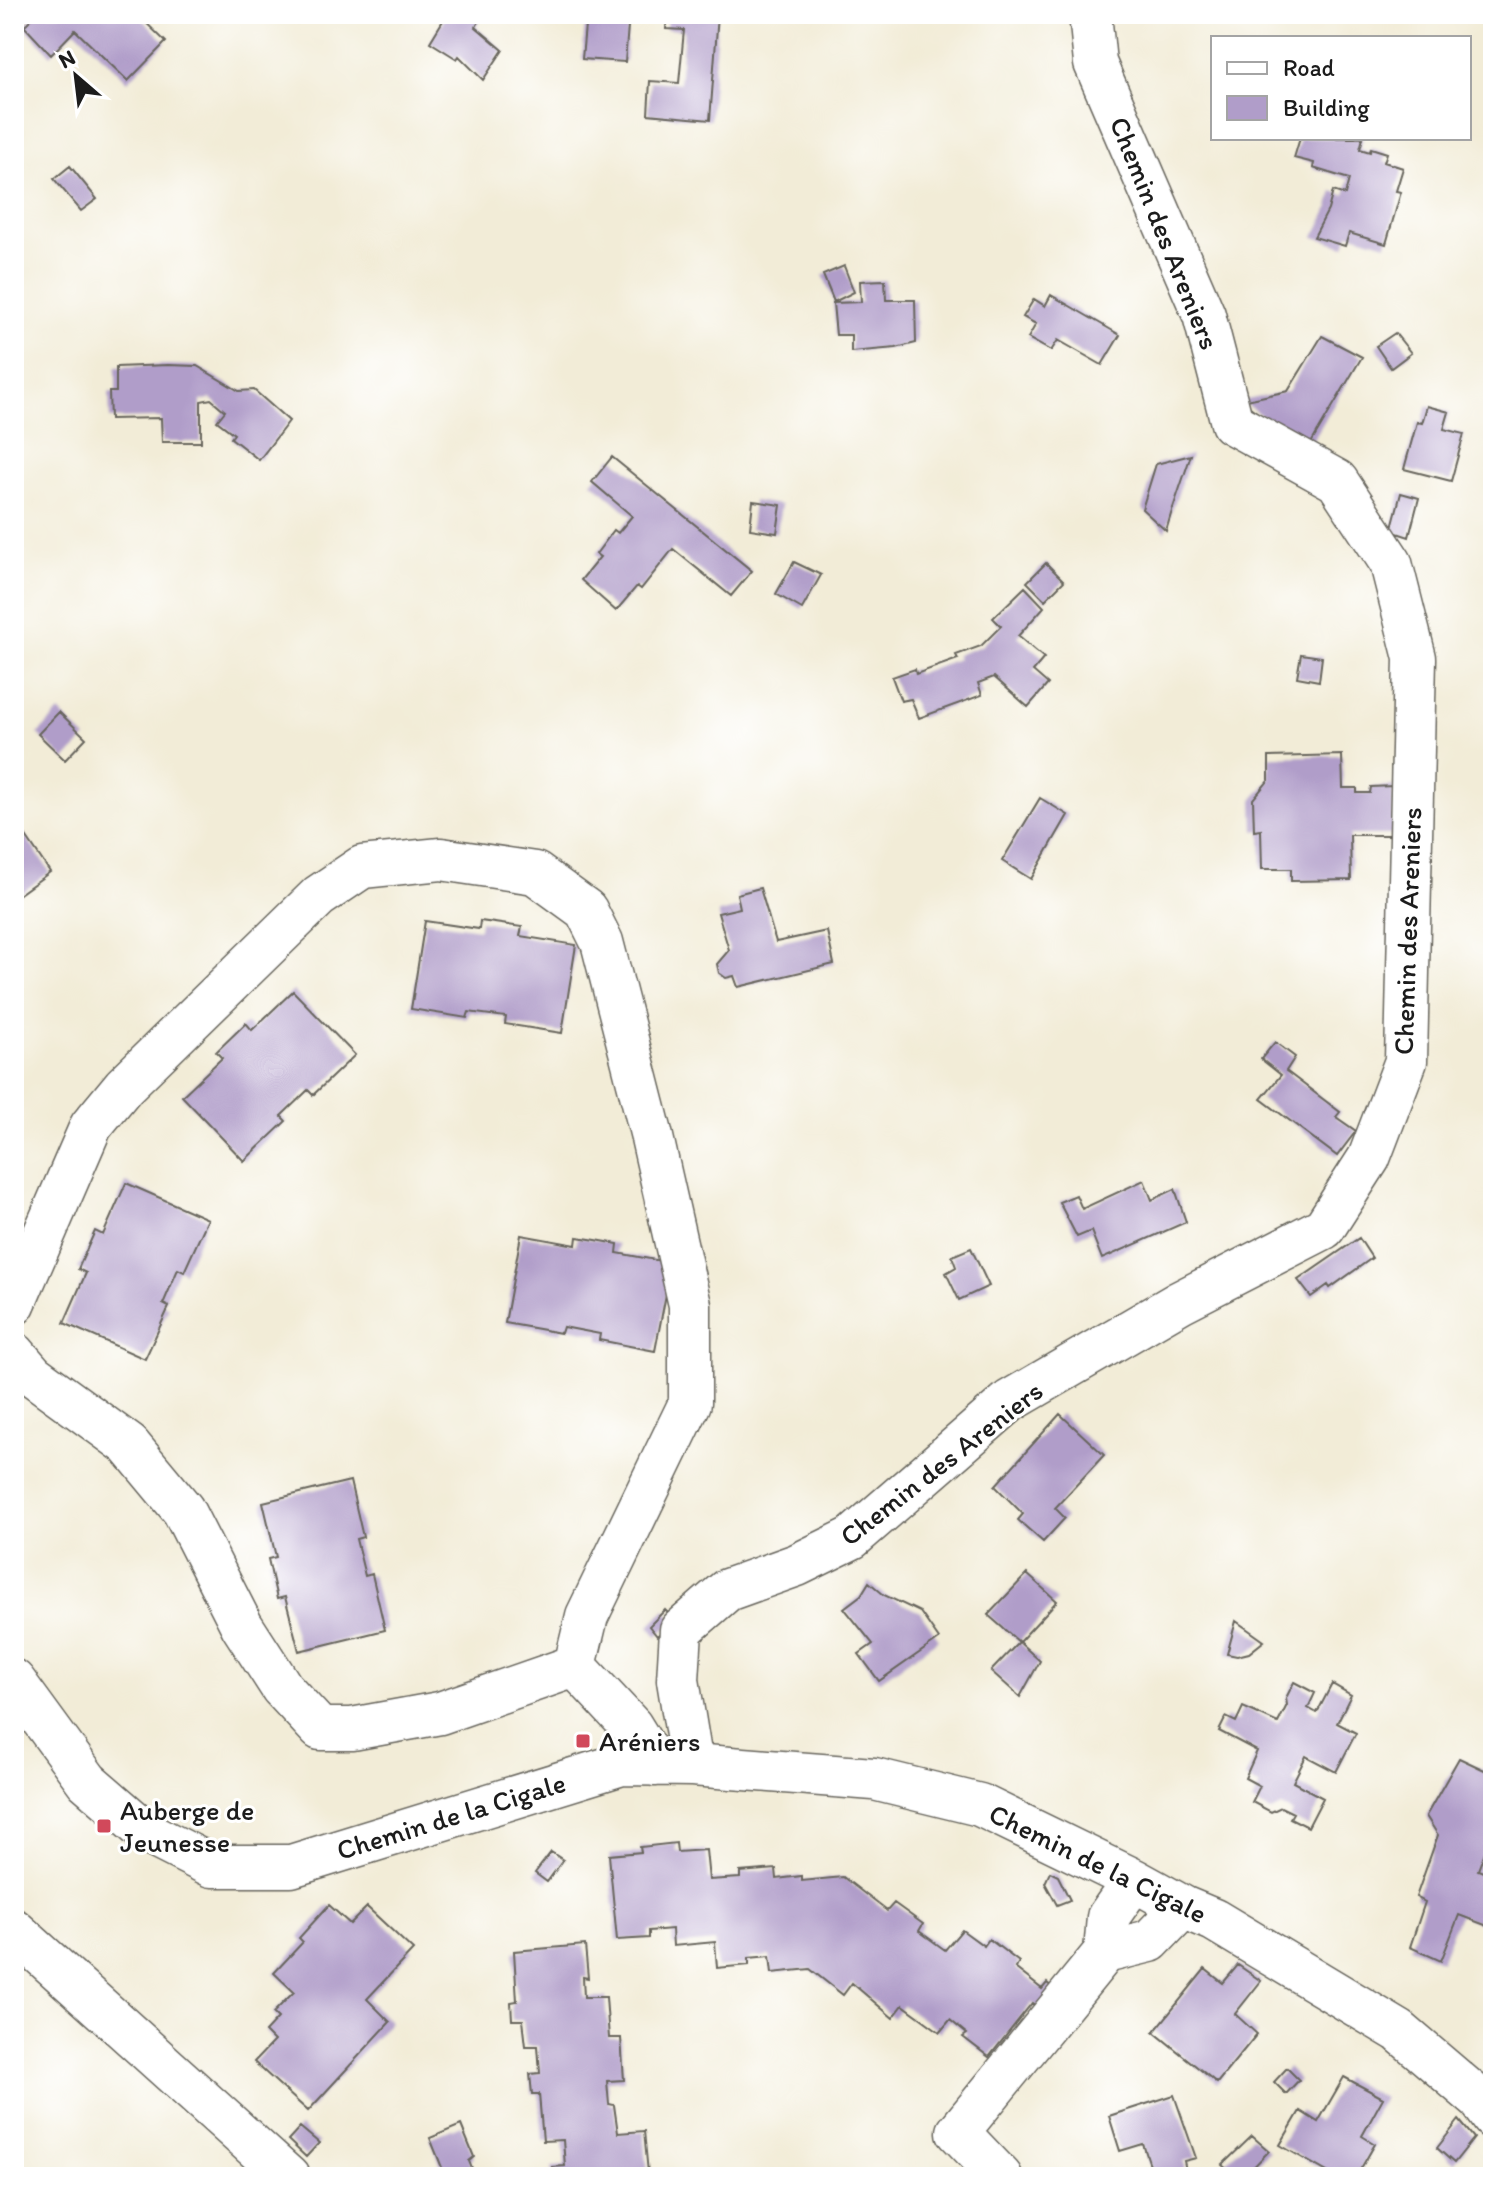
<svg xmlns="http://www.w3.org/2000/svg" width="1507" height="2191" viewBox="0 0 1507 2191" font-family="Itim,sans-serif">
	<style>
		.building { fill: #b09dc9 }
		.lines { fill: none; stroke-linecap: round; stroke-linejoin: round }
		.minor-casing { stroke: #67655d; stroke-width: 45 }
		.minor { stroke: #fff; stroke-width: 42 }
		.poi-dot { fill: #d1495b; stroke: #fff; stroke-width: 3 }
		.labels { text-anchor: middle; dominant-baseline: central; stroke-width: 6; stroke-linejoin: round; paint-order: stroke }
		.street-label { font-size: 28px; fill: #1c1c1c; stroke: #fff }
		.poi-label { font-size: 28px; fill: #1c1c1c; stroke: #fff; text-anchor: start }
	</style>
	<rect width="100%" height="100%" fill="#fff"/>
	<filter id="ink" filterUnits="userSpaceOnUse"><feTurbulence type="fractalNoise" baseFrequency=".0125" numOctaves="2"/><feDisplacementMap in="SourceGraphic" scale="16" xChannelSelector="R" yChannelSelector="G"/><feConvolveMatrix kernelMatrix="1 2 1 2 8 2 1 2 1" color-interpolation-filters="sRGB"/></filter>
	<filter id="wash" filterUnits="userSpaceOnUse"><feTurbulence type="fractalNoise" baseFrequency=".006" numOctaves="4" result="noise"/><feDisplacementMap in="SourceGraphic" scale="32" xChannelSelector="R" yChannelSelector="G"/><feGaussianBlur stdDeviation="1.8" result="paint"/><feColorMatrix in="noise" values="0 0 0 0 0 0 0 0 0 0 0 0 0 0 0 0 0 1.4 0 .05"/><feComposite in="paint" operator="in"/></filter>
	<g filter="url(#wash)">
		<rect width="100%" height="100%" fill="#f2ecd7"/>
		<g id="blocks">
			<!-- building -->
			<path class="building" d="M36,14H137L166,42L128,81L75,30L51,55L24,26Z
				M447,14H483L476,27L503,50L483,80L459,56L457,59L430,42Z
				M586,14H629L625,62L582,59Z
				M667,14H718L710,120L648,114L650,81L679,83L684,30L666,29Z
				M1300,138H1363L1360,149L1370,152L1371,148L1387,153L1384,162L1403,168L1396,191L1401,192L1386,244L1349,233L1345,246L1314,237L1328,210L1333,191L1345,195L1349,179L1313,168L1314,163L1294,158Z
				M70,166L97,199L81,211L54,179Z
				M844,266L854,292L834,302L823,275Z
				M885,280L886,300H915L916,343L896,348L851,352V335H836L833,303L861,302L860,281Z
				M1051,295L1120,335L1102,365L1058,340L1051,351L1028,338L1036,324L1023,317L1034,299L1045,306Z
				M1395,333L1411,353L1391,368L1376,346Z
				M1322,336L1362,357L1310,445L1270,422L1242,401L1288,391Z
				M168,365L197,366L239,391L254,390L289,421L259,460L231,438L234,434L217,421L225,411L211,399L201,401V442H162L161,418L110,419L109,392H116V367Z
				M1427,406L1449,412L1444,429L1464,434L1451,481L1404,469L1417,422L1422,423Z
				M1191,455L1171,514L1166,531L1142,509L1156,464Z
				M612,457L752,571L731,596L673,549L641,589L637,586L616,611L581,580L600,557L596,554L614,530L618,533L632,516L592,482Z
				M1401,493L1419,498L1409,537L1391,531Z
				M753,501L781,505L777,533L750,529Z
				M794,562L821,575L802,609L776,594Z
				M1046,563L1064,581L1045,600L1027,582Z
				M1025,587L1044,607L1018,636L1044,658L1033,671L1048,684L1028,707L994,677L978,683L982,695L919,718L911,699L901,701L892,677L915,669L916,674L958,659L956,655L981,646L1001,626L993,618Z
				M1301,654L1322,657L1319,681L1297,677Z
				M59,712L86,738L65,760L38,734Z
				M1342,755L1343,788H1357V793H1370L1371,787L1393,786L1394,835H1350L1351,880L1291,881V869H1262L1261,830L1254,831L1253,799L1269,780V757Z
				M1040,798L1068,815L1031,879L1002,861Z
				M14,819L50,872L14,898Z
				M760,888L776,942L827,931L834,964L738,987L734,976L726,978L719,973L717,964L729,950L718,913L740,908L737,894Z
				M425,921L479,929L480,921L522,927L520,936L576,945L562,1033L505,1024L506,1017L469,1012L467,1018L411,1009Z
				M293,991L355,1055L313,1095L308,1090L281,1116L286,1121L244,1161L182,1096L222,1058L216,1052L246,1023L252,1030Z
				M1275,1042L1295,1057L1286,1071L1340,1112L1336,1117L1356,1131L1337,1156L1261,1099L1281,1075L1261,1059Z
				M1144,1180L1152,1200L1175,1189L1186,1222L1102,1259L1091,1231L1077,1237L1059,1202L1076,1195L1082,1209Z
				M126,1183L208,1219L184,1272L178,1269L163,1304L169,1307L145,1359L64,1323L86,1273L78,1269L86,1251L95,1231L103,1235Z
				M521,1235L576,1245L577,1237L596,1240L618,1244L617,1253L672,1263L655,1351L599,1340L600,1334L563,1327L561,1333L505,1323Z
				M1359,1238L1372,1258L1330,1288L1328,1285L1311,1297L1298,1280Z
				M971,1248L989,1286L959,1300L946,1273L956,1267L952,1256Z
				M1060,1414L1104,1455L1055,1508L1065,1518L1043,1542L1018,1520L1023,1514L995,1486Z
				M350,1481L363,1537L356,1539L365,1576L372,1574L385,1630L299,1651L285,1597L277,1599L268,1559L276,1557L263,1502Z
				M1027,1574L1057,1601L1019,1642L988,1615Z
				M869,1582L884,1595L920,1612L939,1639L879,1681L859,1654L873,1644L844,1608L861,1595Z
				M665,1610L675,1620L657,1636L649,1626Z
				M1236,1621L1264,1641L1249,1653L1237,1656L1227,1654Z
				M1019,1642L1040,1661L1020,1697L991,1671Z
				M1294,1682L1315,1693L1308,1708L1317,1713L1332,1684L1351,1695L1337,1723L1356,1733L1336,1772L1306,1756L1293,1782L1323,1798L1308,1827L1290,1818L1293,1813L1281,1807L1271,1812L1252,1802L1260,1786L1245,1778L1257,1751L1219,1731L1226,1717L1236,1722L1243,1707L1278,1723L1287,1705L1286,1698Z
				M1459,1758L1493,1774V1831L1478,1870L1493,1876V1928L1459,1915L1441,1961L1410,1947L1425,1902L1416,1897L1438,1835L1426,1816Z
				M676,1843L677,1852L706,1850L709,1880L740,1878V1872L776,1869L777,1879L802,1876V1881L843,1877L887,1911L894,1903L923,1924L919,1931L945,1950L962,1930L984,1946L989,1939L1019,1962L1015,1968L1042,1989L1047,1983L1061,1995L1039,2009L1032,2003L989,2057L963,2037L967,2034L950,2020L940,2032L903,2005L893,2018L852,1983L843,1995L810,1969L772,1973L770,1956L749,1958V1965L717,1968L715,1942L673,1946L672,1929L649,1931V1938L617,1940L609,1855L641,1852L640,1847Z
				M551,1852L563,1860L547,1882L535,1873Z
				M1050,1872L1058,1876L1070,1900L1057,1905L1045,1883Z
				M329,1905L350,1924L367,1907L413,1950L367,1999L390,2022L308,2111L254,2062L274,2041L265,2032L278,2018L273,2013L294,1992L274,1973L303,1942L299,1938Z
				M585,1945L588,1978L583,1977L584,1997H606L609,2038H621L624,2080L607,2081L609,2104L614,2105L618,2133L644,2131L648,2173L631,2175V2177H553L552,2167L565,2166L563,2140L543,2141L539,2094H532L530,2074L540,2073L538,2046H526L523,2020H512L511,2002L517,2001L514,1951Z
				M1238,1965L1261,1981L1235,2014L1257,2034L1217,2083L1154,2032L1205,1969L1223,1983Z
				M1287,2068L1299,2080L1286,2094L1274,2082Z
				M1344,2077L1383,2098L1362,2136L1375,2144L1356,2177H1344L1340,2175L1336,2177L1280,2145L1300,2111L1318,2122Z
				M1174,2095L1196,2158L1184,2161L1187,2175L1154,2177L1143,2144L1120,2151L1109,2116Z
				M1459,2120L1474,2138L1454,2163L1437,2148Z
				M461,2125L474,2157L469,2161L475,2177H440L438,2172L443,2170L430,2138Z
				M300,2127L319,2143L306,2157L288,2140Z
				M1252,2136L1269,2151L1244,2177H1236L1222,2165Z"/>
		</g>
	</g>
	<g filter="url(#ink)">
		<use href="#blocks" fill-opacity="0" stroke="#67655d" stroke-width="2"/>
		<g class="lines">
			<defs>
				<path id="minor" d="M14,1304L91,1126L124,1086L319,896L362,867L441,859L535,873L586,910L602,942L651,1133L690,1305V1403L587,1616L575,1666
					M14,1353L33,1375L129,1445L183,1510L242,1626L282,1688L320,1729H352L440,1713L575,1666
					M575,1666L631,1726L655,1765
					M14,1681L87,1781L147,1833L212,1866H291L622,1764L692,1765L874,1779L980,1805L1134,1880L1183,1907L1214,1920L1399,2031L1480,2100L1493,2118
					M692,1765L678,1680L681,1630L727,1590L797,1565L852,1538L1010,1401L1180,1302L1324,1228L1369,1158L1406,1061L1415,658L1391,563L1337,481L1232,423L1204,315L1095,63L1090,14
					M14,1930L288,2177
					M1105,1952L1150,1941L1183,1907
					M1001,2177L958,2132L1105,1952L1108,1917L1134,1880"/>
			</defs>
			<!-- minor casing -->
			<use href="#minor" class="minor-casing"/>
			<!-- minor -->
			<use href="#minor" class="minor"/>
		</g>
	</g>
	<!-- markers -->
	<g class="poi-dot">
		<rect x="575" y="1733" width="16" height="16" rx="4"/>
		<rect x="96" y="1818" width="16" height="16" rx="4"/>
	</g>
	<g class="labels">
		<!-- street labels -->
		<g class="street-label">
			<text transform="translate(1165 233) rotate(68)">Chemin des Areniers</text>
			<text transform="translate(1407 931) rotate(-88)">Chemin des Areniers</text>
			<text transform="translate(941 1463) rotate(-38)">Chemin des Areniers</text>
			<text transform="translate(451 1816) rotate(-17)">Chemin de la Cigale</text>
			<text transform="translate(1098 1863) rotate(26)">Chemin de la Cigale</text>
		</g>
		<!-- poi labels -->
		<g class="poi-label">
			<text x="599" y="1741">Aréniers</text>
			<text x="120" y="1810">Auberge de<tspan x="120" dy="32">Jeunesse</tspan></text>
		</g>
	</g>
	<!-- margin -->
	<rect width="1507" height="2191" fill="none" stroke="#fff" stroke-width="48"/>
	<!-- legend -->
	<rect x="1211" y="36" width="260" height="104" fill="#ffffff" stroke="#a4a4a4" stroke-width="2"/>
	<rect x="1227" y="62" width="40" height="12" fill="#ffffff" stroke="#a4a4a4" stroke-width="2"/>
	<text x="1283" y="76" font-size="24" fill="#1c1c1c">Road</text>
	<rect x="1227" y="96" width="40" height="24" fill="#b09dc9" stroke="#a4a4a4" stroke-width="2"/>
	<text x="1283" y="116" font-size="24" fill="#1c1c1c">Building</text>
	<!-- north arrow -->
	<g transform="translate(76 76) rotate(332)" stroke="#ffffff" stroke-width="6" paint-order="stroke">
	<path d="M0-6L14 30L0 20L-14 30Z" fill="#1c1c1c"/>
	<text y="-12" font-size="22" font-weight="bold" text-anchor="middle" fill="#1c1c1c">N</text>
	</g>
</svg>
